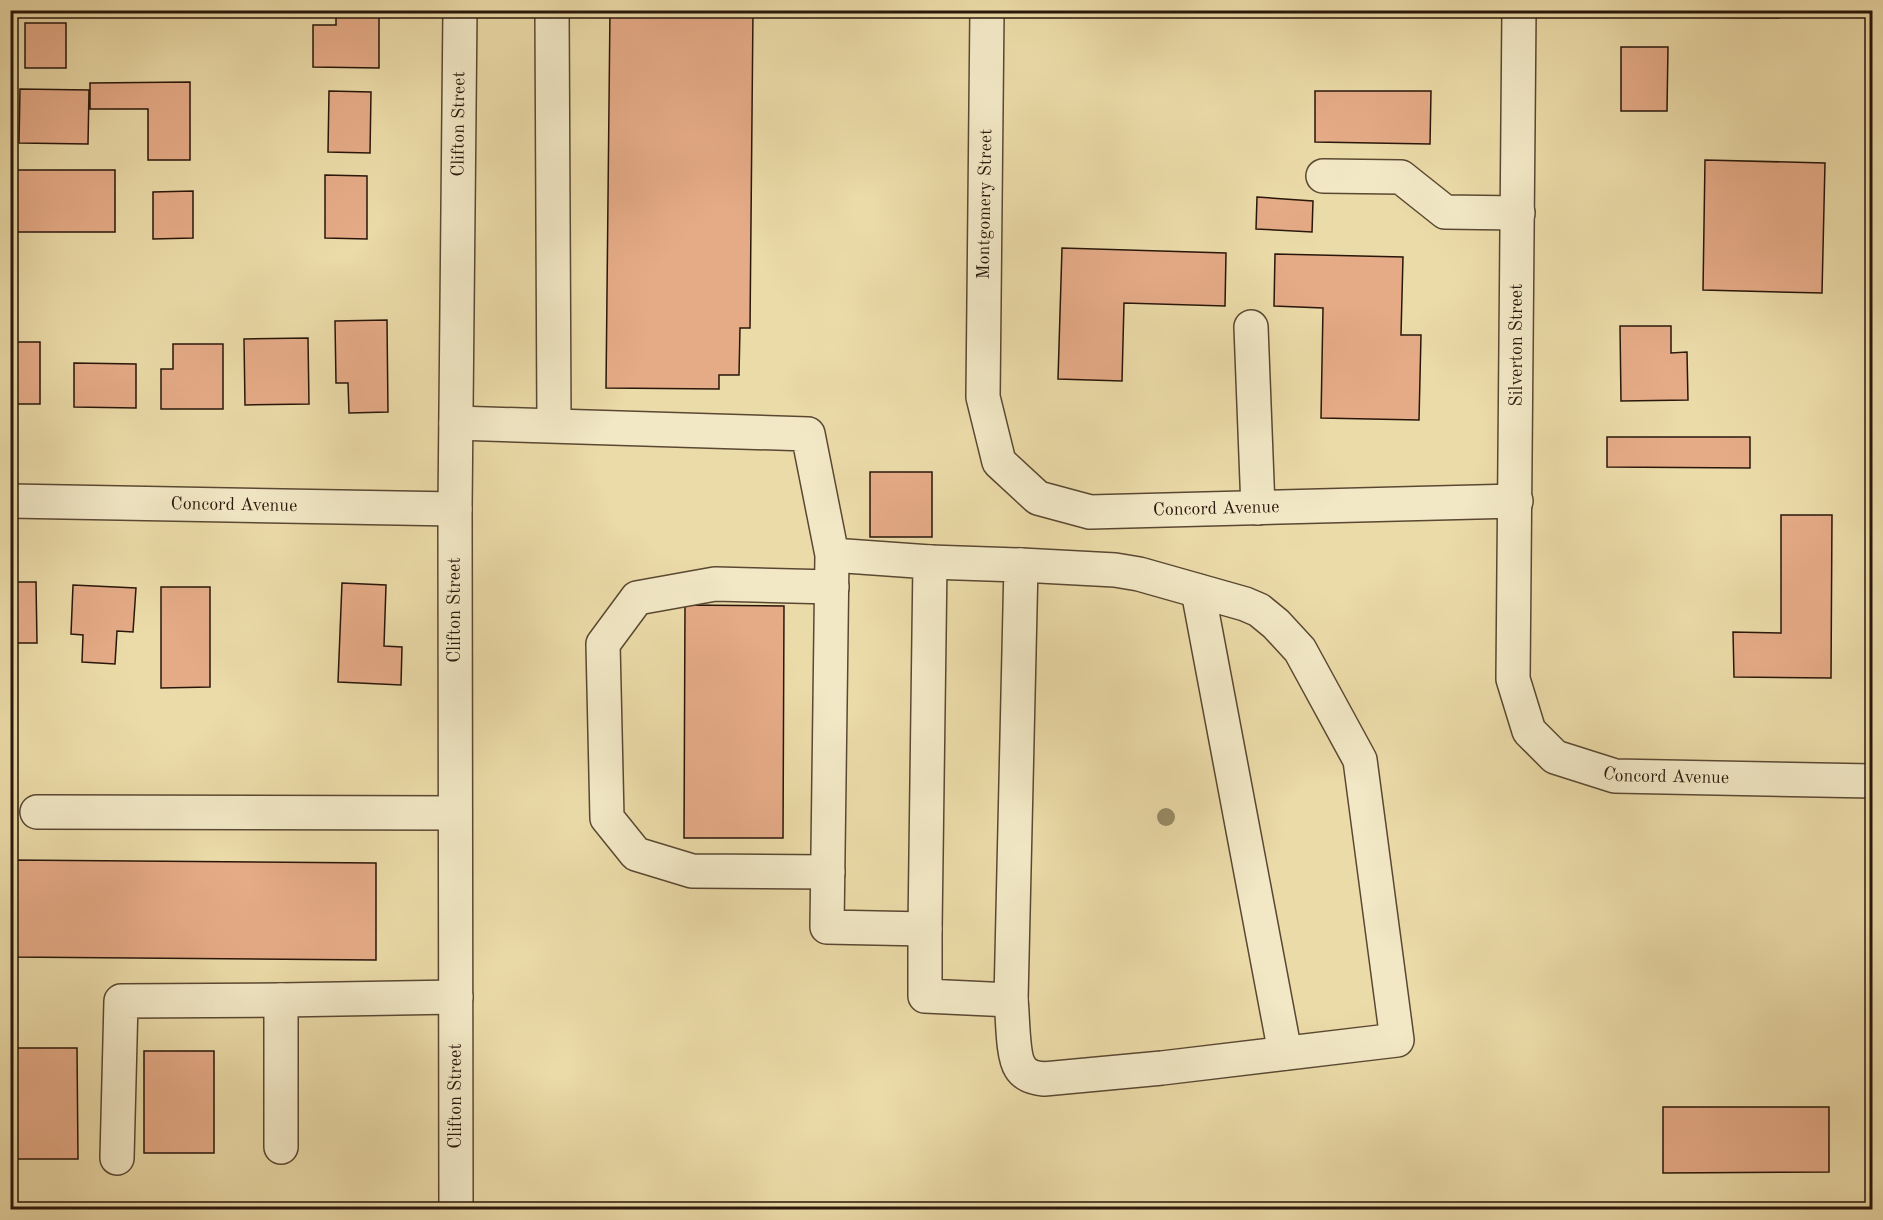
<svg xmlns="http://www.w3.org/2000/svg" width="1883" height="1220" viewBox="0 0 1883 1220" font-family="'Old Standard TT',serif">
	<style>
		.building { fill: #e5ab87; stroke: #29170b; stroke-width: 1.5 }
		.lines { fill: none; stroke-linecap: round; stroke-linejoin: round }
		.minor-casing { stroke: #5a4832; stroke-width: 36 }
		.minor { stroke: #f2e8c6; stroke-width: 33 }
		.tree { fill: #988b66 }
		.labels { text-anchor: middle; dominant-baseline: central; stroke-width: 5; stroke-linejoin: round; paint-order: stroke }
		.street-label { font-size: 18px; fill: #29170b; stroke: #f2e8c6 }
	</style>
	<rect width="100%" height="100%" fill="#ebdba8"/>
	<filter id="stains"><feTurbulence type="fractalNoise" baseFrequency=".00333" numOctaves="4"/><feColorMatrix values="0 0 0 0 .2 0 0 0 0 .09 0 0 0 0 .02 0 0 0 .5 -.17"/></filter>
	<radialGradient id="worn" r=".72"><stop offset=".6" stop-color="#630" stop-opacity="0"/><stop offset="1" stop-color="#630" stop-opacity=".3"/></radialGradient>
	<!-- building -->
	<path class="building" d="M336,10H379V68L313,67V25H336Z
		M610,10H753L750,328H740L739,375H719V389L606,388Z
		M1592,10H1780L1779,18L1592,16Z
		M25,23H66V68H25Z
		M1621,47H1668L1667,111H1621Z
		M190,82V160H148V109H90V83Z
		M20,89L89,90L88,144L19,143Z
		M329,91L371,92L370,153L328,152Z
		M1315,91H1431L1430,144L1315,142Z
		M1705,160L1825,163L1822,293L1703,290Z
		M14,170H115V232H15Z
		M325,175L367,176V239L325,238Z
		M193,191V238L153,239V192Z
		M1257,197L1313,201L1312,232L1256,229Z
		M1062,248L1226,253L1225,306L1124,303L1122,381L1058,379Z
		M1275,254L1403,257L1401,335H1421L1419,420L1321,418L1323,308L1274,306Z
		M387,320L388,412L349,413L348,383H336L335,321Z
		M1620,326H1671V353L1687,352L1688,400L1621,401Z
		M308,338L309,404L245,405L244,339Z
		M10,342H40V404H10Z
		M173,344H223V409H161V369H173Z
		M74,363L136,364V408L74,407Z
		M1607,437H1750V468L1607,467Z
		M870,472H932V537H870Z
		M1781,515H1832L1831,678L1734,677L1733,632L1781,633Z
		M10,582H36L37,643H10Z
		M342,583L386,585L384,646L402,647L401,685L338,682Z
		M73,585L136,588L133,632L117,631L115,664L82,662L83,635L71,634Z
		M161,587H210V687L161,688Z
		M685,605L784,606L783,838H684Z
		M10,860L376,863V960L10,957Z
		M12,1048H77L78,1159H13Z
		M144,1051H214V1153H144Z
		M1663,1107H1829V1172L1663,1173Z"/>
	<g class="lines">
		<defs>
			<g id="minor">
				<path d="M552,10L554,425"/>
				<path id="s1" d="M987,10L983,397L999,462L1038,498L1090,512L1516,501"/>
				<path id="s2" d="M1519,10L1513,679L1529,731L1555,757L1615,776L1872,781"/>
				<path d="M1323,176L1401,177L1445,212L1518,213"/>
				<path d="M1251,327L1258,508"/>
				<path d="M456,423L808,434L832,555L827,927L925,929L930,562L832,555"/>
				<path id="s3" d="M10,501L455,509"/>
				<path d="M1198,591L1285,1053"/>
				<path d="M37,812L455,813"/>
				<path d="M828,872L692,871L636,854L607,818L603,644L637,598L715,584L832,587"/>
				<path d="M925,929V996L1011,1000L1021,565L930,562"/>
				<path d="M1011,1000C1013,1015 1012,1055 1020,1067C1025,1076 1035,1078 1044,1079L1162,1068L1397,1040L1360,760L1300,650L1276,624L1259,610L1245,604L1139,574L1115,570L1021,565"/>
				<path d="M281,1147V1000L456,997"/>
				<path d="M117,1158L121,1001L281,1000"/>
				<path id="s4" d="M456,1210L455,509L460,10"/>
			</g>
		</defs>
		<!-- minor casing -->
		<use href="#minor" class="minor-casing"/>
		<!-- minor -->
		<use href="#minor" class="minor"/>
	</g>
	<!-- trees -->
	<circle class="tree" cx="1166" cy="817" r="9"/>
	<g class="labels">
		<!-- street labels -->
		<g class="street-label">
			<text stroke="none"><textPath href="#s4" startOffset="1086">Clifton Street</textPath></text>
			<text transform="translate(985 204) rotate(-89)">Montgomery Street</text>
			<text transform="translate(1517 345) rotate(-90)">Silverton Street</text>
			<text stroke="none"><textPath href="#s3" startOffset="224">Concord Avenue</textPath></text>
			<text stroke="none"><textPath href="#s1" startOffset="687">Concord Avenue</textPath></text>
			<text transform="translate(455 610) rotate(-90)">Clifton Street</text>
			<text stroke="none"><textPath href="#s2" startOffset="874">Concord Avenue</textPath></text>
			<text transform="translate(456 1096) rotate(-90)">Clifton Street</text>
		</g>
	</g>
	<!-- margin -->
	<rect width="1883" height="1220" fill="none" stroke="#ebdba8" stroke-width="36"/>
	<rect x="12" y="12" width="1859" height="1196" fill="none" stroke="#29170b" stroke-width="3"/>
	<rect x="18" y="18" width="1847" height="1184" fill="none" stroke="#29170b" stroke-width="1.5"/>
	<rect width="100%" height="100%" filter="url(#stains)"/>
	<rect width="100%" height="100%" fill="url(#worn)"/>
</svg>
